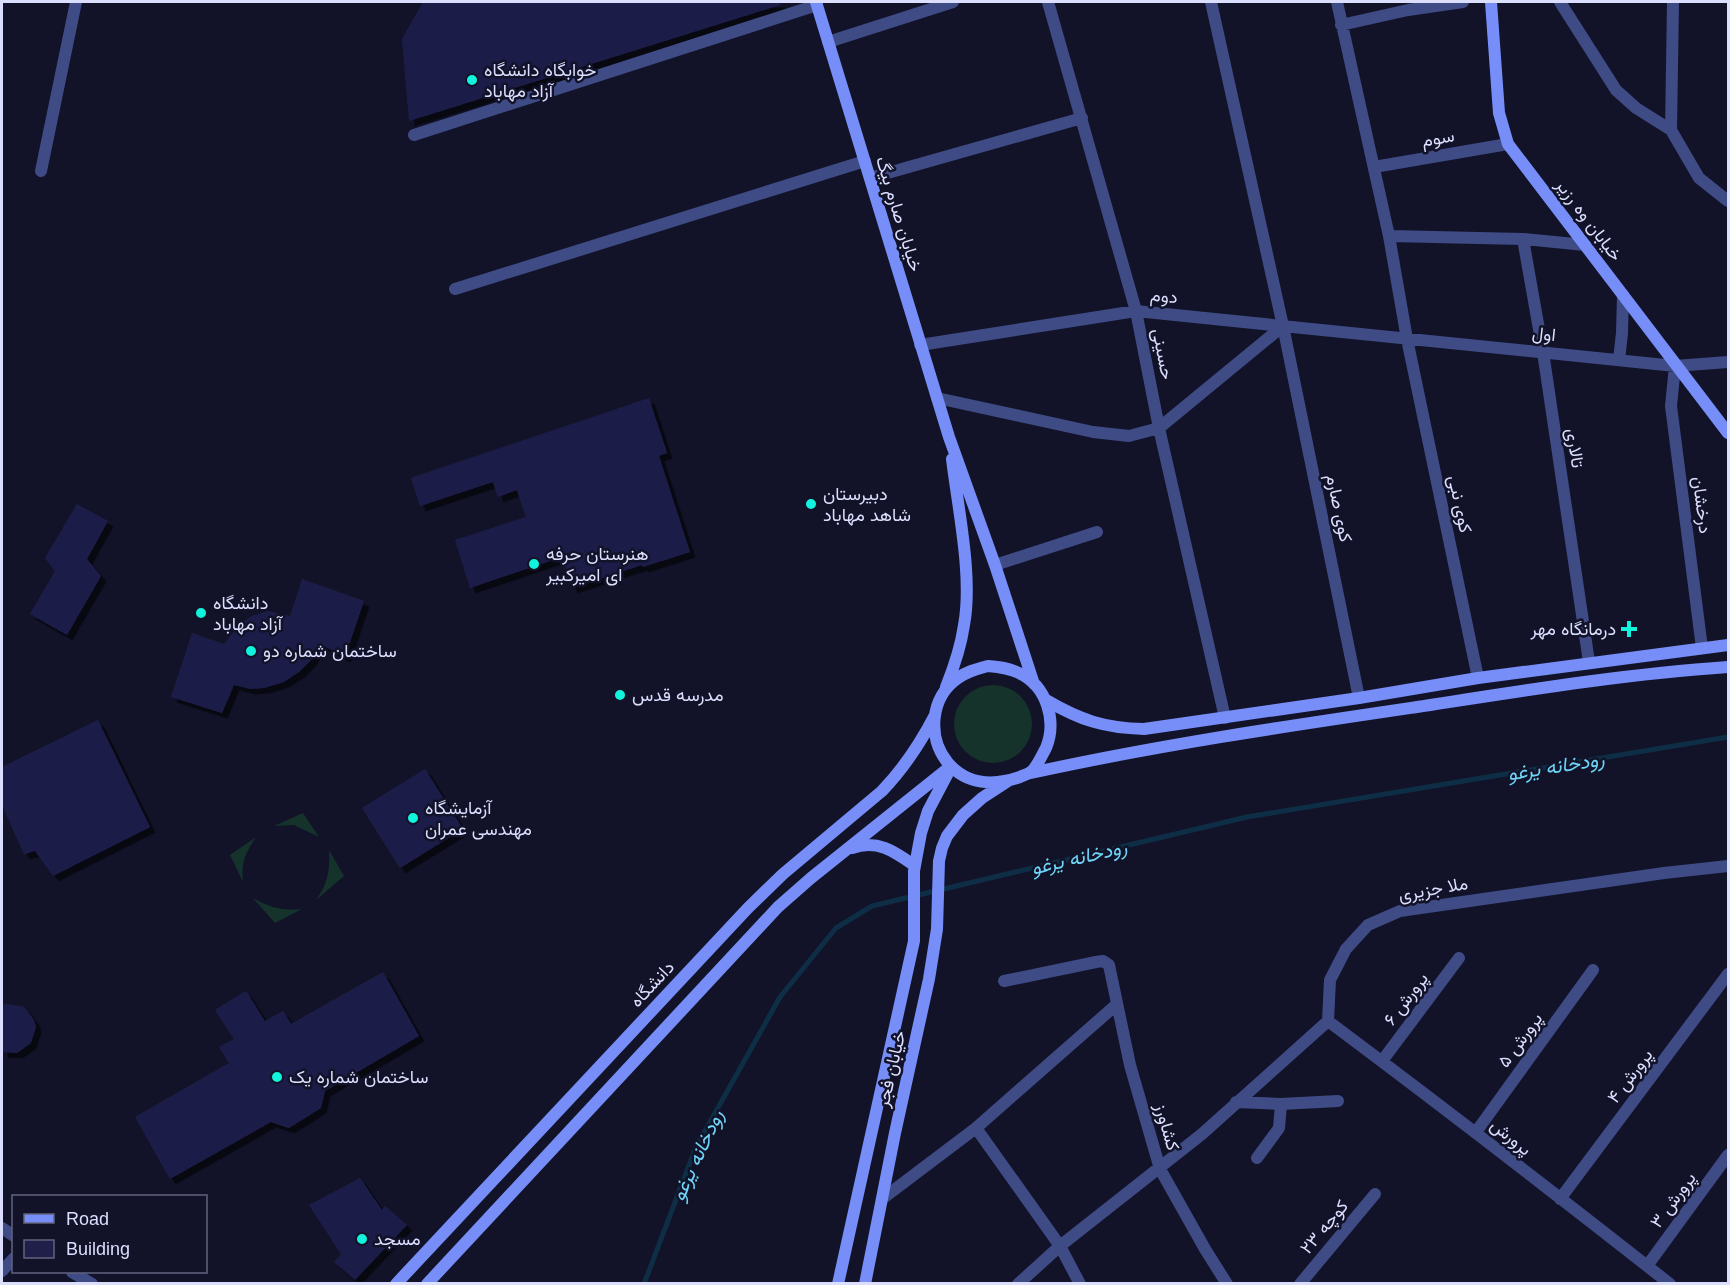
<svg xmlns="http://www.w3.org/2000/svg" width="1730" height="1285" viewBox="0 0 1730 1285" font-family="Arial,Vazirmatn,sans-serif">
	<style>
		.green { fill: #15332b }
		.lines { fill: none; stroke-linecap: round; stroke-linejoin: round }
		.stream { stroke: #0e2e46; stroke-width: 5 }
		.building { fill: #1f1f49; filter: url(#shadow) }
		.street { stroke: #3f4b85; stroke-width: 12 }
		.secondary { stroke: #778ef8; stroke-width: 12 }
		.poi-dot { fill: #11f3dc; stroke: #121329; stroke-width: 2 }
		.labels { text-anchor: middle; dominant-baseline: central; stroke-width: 5; stroke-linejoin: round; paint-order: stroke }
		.poi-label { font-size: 18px; fill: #dbdefd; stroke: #121329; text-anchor: start }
		.street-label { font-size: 18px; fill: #dbdefd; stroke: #121329 }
		.water-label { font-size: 20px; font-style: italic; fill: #6fd5f8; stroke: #121329 }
	</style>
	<defs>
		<filter id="shadow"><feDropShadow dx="5.5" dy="5.5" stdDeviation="0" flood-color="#0009"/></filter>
	</defs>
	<rect width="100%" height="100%" fill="#121329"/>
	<!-- green -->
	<path class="green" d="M954 724a39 39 0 1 1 78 0a39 39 0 1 1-78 0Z
		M303,813L319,837L294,825L274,826Z
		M256,837C245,854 241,862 243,882L230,855Z
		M329,850L344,876L316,900C328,883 330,871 329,850Z
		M253,898C271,908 282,911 302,909L275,923Z"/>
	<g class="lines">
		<!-- stream -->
		<path class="stream" d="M644,1284L696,1147L780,997L836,928L872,906L1247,817L1728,737"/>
	</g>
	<!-- building -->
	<path class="building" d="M423,2H780V5L409,121L402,39Z
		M649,398L667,453L659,456L690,552L643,567L642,565L572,588L562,557L470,588L455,540L526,517L517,490L498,497L493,482L420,506L411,478Z
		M77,504L108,521L87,559L101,576L67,635L30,614L55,571L45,558Z
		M302,579L364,601L345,657L320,644L311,660L299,672L284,682L264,688L250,689L234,685L222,713L171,697L192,633L224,644L239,625L252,616L268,611L290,616Z
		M98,720L150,827L53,876L35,851L24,854L2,805V767Z
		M425,769L463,829L400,868L362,808Z
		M383,972L419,1036L325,1091L321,1108L289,1128L271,1122L170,1179L135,1117L229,1063L219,1047L234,1039L215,1010L246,991L265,1021L283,1011L291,1024Z
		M8,1004L24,1007L34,1020L36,1027L31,1043L17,1053L2,1052V1005Z
		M360,1178L382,1210L385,1206L407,1225L355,1280L334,1262L341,1254L309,1205Z"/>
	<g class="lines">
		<!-- street -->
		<path class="street" d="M1048,2L1136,311L1159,428L1225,718
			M1211,2L1283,326L1359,698
			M1337,2L1389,236L1407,339L1478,678
			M1560,2L1616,90L1636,108L1671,130
			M1673,2L1671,130L1699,178L1728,201
			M1341,25L1408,10L1463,2
			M828,42L953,2
			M414,135L817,5
			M1374,167L1508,144
			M41,171L76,2
			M870,178L1082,118
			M1389,236L1523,239L1585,245
			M1523,239L1543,352L1589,662
			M455,289L865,161
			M920,345L1136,311L1675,366L1728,362
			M1619,360L1622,333L1623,295
			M1675,366L1671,406L1702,648
			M937,398L1093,432L1129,436L1159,428L1283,326
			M995,565L1097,532
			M1004,981L1096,962L1103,961L1109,965L1130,1065L1160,1169L1205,1249L1227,1284
			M1328,1021C1443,1107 1557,1195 1670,1284
			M1382,1061L1459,958
			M1236,1102L1281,1104L1338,1101
			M976,1128L1060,1246L1080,1284
			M1476,1132L1593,970
			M1257,1158L1279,1128L1281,1104
			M882,1199L976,1128L1116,1005
			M1560,1199L1728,974
			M2,1228L14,1236
			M1647,1266L1728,1155
			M2,1271L14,1258
			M72,1272L92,1284
			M1018,1284L1060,1246L1202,1134L1328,1021L1330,980L1346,949L1368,925L1400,911L1664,873L1728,866
			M1300,1284L1375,1194"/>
		<!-- secondary -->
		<path class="secondary" d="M816,2L949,437L995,565L1034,684
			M1491,2L1499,113L1508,144L1728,433
			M988,666C999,667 1009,668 1019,673C1047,686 1057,721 1046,748C1042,755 1038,765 1032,771C1029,774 1024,775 1020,777C994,786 967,785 948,763C927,738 930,697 958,678C968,671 977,669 988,666Z
			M946,687C954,667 961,646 964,625C973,577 958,509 952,459
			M1046,700C1080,720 1104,728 1144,729L1359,698L1478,678L1728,645
			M1031,773C1158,745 1288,726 1417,707C1521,691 1624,674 1728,667
			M852,848C878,839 895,852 915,866
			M396,1284L748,908L783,874L882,791C905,767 920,744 935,715
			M427,1284L778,907L811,878L951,766
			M838,1284L914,941V871L921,833L928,811L948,773
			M865,1284L895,1133L929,979L937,929L939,861L942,848L947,836L963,815L982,798L1008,781"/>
	</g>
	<!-- markers -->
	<g class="poi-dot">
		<circle cx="472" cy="80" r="6"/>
		<circle cx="811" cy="504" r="6"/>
		<circle cx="534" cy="564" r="6"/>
		<circle cx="201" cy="613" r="6"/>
		<path d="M1626 620h6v6h6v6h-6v6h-6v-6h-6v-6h6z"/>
		<circle cx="251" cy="651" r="6"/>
		<circle cx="620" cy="695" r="6"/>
		<circle cx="413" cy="818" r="6"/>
		<circle cx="277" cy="1077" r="6"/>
		<circle cx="362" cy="1239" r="6"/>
	</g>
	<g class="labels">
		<!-- poi labels -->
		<g class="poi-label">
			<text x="484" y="70">خوابگاه دانشگاه<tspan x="484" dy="21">آزاد مهاباد</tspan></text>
			<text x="823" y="494">دبیرستان<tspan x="823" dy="21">شاهد مهاباد</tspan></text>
			<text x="546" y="554">هنرستان حرفه<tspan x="546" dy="21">ای امیرکبیر</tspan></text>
			<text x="213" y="603">دانشگاه<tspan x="213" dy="21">آزاد مهاباد</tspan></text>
			<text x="1616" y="629" text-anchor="end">درمانگاه مهر</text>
			<text x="263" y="651">ساختمان شماره دو</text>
			<text x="632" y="695">مدرسه قدس</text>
			<text x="425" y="808">آزمایشگاه<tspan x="425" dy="21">مهندسی عمران</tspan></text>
			<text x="289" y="1077">ساختمان شماره یک</text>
			<text x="374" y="1239">مسجد</text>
		</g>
		<!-- street labels -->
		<g class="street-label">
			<text transform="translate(1438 138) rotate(-10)">سوم</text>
			<text transform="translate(899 214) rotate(73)">خیابان صارم بیگ</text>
			<text transform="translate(1589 220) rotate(53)">خیابان وه رزیر</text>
			<text transform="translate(1164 296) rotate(6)">دوم</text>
			<text transform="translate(1544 334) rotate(6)">اول</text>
			<text transform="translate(1163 354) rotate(79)">حسینی</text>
			<text transform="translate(1575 448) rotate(81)">تالاری</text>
			<text transform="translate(1460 504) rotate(78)">کوی نبی</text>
			<text transform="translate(1702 505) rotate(83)">درخشان</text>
			<text transform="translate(1339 508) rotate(78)">کوی صارم</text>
			<text transform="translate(1433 889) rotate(-10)">ملا جزیری</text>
			<text transform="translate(652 984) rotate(-47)">دانشگاه</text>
			<text transform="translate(1406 999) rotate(-53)">پرورش ۶</text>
			<text transform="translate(1520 1040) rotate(-54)">پرورش ۵</text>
			<text transform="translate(891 1069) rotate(-77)">خیابان فجر</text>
			<text transform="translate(1630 1076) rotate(-53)">پرورش ۴</text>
			<text transform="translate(1167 1127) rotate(74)">کشاورز</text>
			<text transform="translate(1511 1137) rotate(39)">پرورش</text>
			<text transform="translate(1673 1200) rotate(-54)">پرورش ۳</text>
			<text transform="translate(1324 1227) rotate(-50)">کوچه ۲۳</text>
		</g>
		<!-- water labels -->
		<g class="water-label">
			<text transform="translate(1556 766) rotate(-9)">رودخانه یرغو</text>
			<text transform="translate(1079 857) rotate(-13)">رودخانه یرغو</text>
			<text transform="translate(697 1155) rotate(-65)">رودخانه یرغو</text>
		</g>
	</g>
	<!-- border -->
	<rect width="1730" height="1285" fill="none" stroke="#dbdefd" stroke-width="6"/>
	<!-- legend -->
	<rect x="12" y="1195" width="195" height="78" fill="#121329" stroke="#62647e" stroke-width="1.5"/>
	<rect x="24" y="1214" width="30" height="9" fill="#778ef8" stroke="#62647e" stroke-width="1.5"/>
	<text x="66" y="1225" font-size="18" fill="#dbdefd">Road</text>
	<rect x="24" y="1240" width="30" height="18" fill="#1f1f49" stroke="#62647e" stroke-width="1.5"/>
	<text x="66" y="1255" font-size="18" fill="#dbdefd">Building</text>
</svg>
